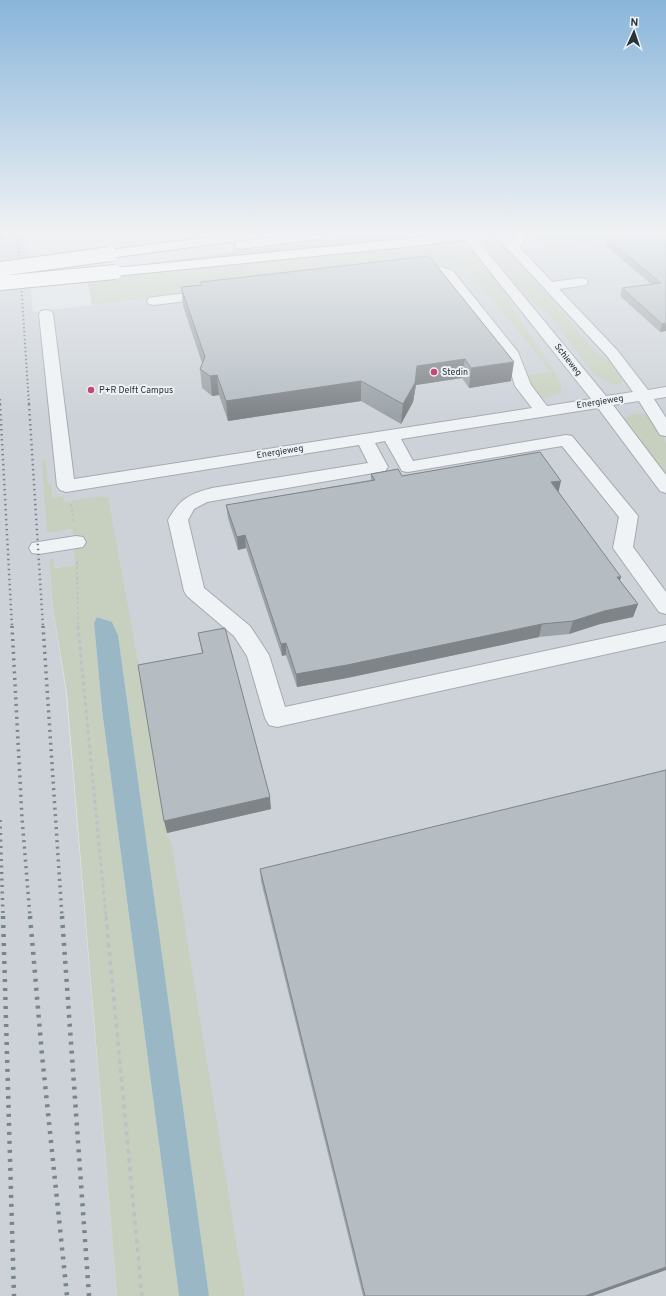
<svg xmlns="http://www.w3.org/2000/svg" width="666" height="1296" viewBox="0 0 666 1296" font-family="Overpass,sans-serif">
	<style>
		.built { fill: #ccd2d8 }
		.green { fill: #c7d0bf }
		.water { fill: #9ab7c5 }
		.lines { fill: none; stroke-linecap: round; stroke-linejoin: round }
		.minor-casing { stroke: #a4abb0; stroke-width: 2 }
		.highway-casing { stroke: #86939c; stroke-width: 2 }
		.path-far3 { stroke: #bcc1c5; stroke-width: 1.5; stroke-dasharray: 2 2; stroke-linecap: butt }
		.path-far2 { stroke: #bcc1c5; stroke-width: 2; stroke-dasharray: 2.5 2.5; stroke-linecap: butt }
		.path-far1 { stroke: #bcc1c5; stroke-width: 3; stroke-dasharray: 3.5 3.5; stroke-linecap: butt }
		.path { stroke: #bcc1c5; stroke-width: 3.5; stroke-dasharray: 4.5 4.5; stroke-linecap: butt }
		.minor { fill: #f0f3f5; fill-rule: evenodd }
		.highway { fill: #fff; fill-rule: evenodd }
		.rail-far3 { stroke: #78858f; stroke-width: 2; stroke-dasharray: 1.5 2.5; stroke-linecap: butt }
		.rail-far2 { stroke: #78858f; stroke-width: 2.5; stroke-dasharray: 1.5 3.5; stroke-linecap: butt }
		.rail-far1 { stroke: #78858f; stroke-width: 3.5; stroke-dasharray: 2 4.5; stroke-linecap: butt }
		.rail { stroke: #78858f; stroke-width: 4.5; stroke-dasharray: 3 6; stroke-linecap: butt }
		.highway-bridge-casing { stroke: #86939c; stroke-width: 16; stroke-linecap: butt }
		.highway-bridge { stroke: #fff; stroke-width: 14 }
		.wall { fill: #9ca3a8 }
		.shaded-wall { fill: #7f8488 }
		.building { fill: #b5bdc3; stroke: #7f8488 }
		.poi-dot { fill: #c74773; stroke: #edf1f4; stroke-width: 1.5 }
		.labels { text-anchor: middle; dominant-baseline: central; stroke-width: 4; stroke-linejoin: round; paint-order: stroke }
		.far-street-label { font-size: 9px; fill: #28333c; stroke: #edf1f4 }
		.far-poi-label { font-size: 9px; fill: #28333c; stroke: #edf1f4; text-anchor: start }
	</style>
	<rect width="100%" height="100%" fill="#dee3e7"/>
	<!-- built -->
	<path class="built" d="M0,235H26L33,312L319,279L317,274L653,235H666V1296H209L118,635L63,502L53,498L51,484H48L46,460L47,533L72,529L75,565L53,568V560H49L53,609L66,693L117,1296H0Z"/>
	<!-- green -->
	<path class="green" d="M360,235H446L447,237L115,270L114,268Z
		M534,235H654L548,249Z
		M498,238L597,353C610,361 624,368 621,385L611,384L593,373L550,316L532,302L480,240Z
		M445,245L467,249L481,254L486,265L482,266L500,286L523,324L557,376L562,389L560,394L539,399L523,376L551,372L468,270L460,271L450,260L317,274L320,279L92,305L87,279L161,270Z
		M641,413C651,416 665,435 666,445C666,456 666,467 666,478L624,420L630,415Z
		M46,460L48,484H51L53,498L63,496L64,502L103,496V497H108L141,678L167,833L172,846L245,1296H209L118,635L112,622L97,617L94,623L102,710L179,1296H117L67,693L53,608L49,560L53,559L54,568L75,565L72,529L47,533L42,461Z"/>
	<!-- water -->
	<path class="water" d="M97,617L112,622L118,635L209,1296H179L102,710L94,623Z"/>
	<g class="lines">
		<defs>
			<path id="minor" d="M461,235H473L606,396L633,392L607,356L495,235H508L552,282L581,278L586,279L588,282L586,285L559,289L617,350L648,390L666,387V397L654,399L666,418V436L660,435L639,401L613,405L666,475V493L660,491L598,408L401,439L413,461L566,435L572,436L638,516L633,547L666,592V614L659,612L613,548L619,517L562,446L408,472L402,471L385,441L375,443L388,467L385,471L207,502L194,509L188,520L204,588L250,626L269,655L285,707L666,625V641L277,727L269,725L265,718L247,656L234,636L187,596L184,591L168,520C180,499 189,494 212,488L368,463L359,445L66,492L60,490L57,486L39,314L41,311L46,310L51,311L53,314L74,479L532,408L515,386L506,356L442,276L428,272L411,274L406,273L404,270L406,267L428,264L452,270L518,352L531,385L547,406L591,399Z
				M212,290L217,291L219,294L217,297L154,305L149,304L147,301L149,298L154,297Z
				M76,536L83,537L86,542L83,547L39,554L32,553L29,548L32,543Z"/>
			<path id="highway" d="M226,235H257L255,238L251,239L110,258L105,257L103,254L105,251L110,250Z
				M292,235H324L322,238L318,239L241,249L236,248L235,245L236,242L241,241Z
				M443,235H476L474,238L470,239L405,247L115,276L110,275L108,272L110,269L115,268Z
				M516,235H528L518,251H508L507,248Z"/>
		</defs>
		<!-- minor casing -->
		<use href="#minor" class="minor-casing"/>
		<!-- highway casing -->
		<use href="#highway" class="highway-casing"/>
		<!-- path-far3 -->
		<path class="path-far3" d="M34,243L36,235"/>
		<!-- path-far2 -->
		<path class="path-far2" d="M71,504L74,523
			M77,562L78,627"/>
		<!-- path-far1 -->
		<path class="path-far1" d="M78,626L106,917"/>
		<!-- path -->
		<path class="path" d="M106,916L142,1296"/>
		<!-- minor -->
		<use href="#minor" class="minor"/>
		<!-- highway -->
		<use href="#highway" class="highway"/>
		<!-- rail-far3 -->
		<path class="rail-far3" d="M18,235L29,405
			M0,399V405"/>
		<!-- rail-far2 -->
		<path class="rail-far2" d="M0,404L12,627
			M29,404L43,627"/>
		<!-- rail-far1 -->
		<path class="rail-far1" d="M12,626L22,818L30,917
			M43,626L62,917
			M0,820L3,917"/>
		<!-- rail -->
		<path class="rail" d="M3,916L14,1296
			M30,916L42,1055L67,1296
			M62,916L89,1296"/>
		<defs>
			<path id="highway-bridge" d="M0,269L110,254
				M0,283L115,272"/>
		</defs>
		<!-- highway-bridge casing -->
		<use href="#highway-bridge" class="highway-bridge-casing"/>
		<!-- highway-bridge -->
		<use href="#highway-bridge" class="highway-bridge"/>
	</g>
	<!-- wall -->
	<path class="wall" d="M666,235V331L660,332L620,296L622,288L651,284L605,245L607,238Z
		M429,256L511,381L469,388L462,378L416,385L413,402L401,424L361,401L228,421L219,395L212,396L202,388L200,369L202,363L183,306L181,287L201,285V282Z
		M371,474L402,476L558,491L620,581L638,604L633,617L600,624L569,634L539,637L347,678L297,687L286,655L282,656L246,548L238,550L228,518L226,505L371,480Z
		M198,633L271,809L167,833L202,653Z
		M260,869L666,1270L592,1296H363L261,881Z"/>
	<!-- shaded-wall -->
	<path class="shaded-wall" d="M0,235H7H3V238L0,239Z
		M666,323V331L660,332L662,324Z
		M465,359L462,378L416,385L413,402L401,424L403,404L417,366Z
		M514,362L511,381L469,388L471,368Z
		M217,375L219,395L212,396L210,376Z
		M361,381V401L228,421L226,401Z
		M561,481L558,494L551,482Z
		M245,535L246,548L238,550L237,537Z
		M617,577H621L617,590Z
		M638,604L633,617L600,624L569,634L573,621L604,611Z
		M542,624L539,637L347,678L297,687L296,674Z
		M286,643V655L282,656L281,644Z
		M270,797L271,809L167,833L164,821Z
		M666,1267V1270L592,1296H585Z"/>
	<!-- building -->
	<path class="building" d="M629,235H666V323L662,324L622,288L661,283L607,238Z
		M429,256L514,362L471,368L465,359L417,366L415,383L403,404L361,381L226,401L217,375L210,376L200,369L205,357L181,287L201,285V282Z
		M540,452L561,481L551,482L621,577H617L638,604L604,611L573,621L542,624L347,665L296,674L286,643L281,644L245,535L237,537L226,505L375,480L371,474L398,469L402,476Z
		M225,628L270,797L164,821L138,665L203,653L198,633Z
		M666,770V1267L585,1296H365L260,869Z"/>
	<!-- sky -->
	<linearGradient id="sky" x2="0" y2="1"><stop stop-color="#89b5da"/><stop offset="0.56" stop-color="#f0f2f4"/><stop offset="1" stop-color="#f0f2f4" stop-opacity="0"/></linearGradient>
	<rect width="666" height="416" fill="url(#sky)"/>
	<!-- markers -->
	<g class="poi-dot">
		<circle cx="434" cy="372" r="4"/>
		<circle cx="91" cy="390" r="4"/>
	</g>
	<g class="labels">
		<!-- far-street labels -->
		<g class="far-street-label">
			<text transform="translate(568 360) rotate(52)">Schieweg</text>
			<text transform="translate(600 402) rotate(-9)">Energieweg</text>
			<text transform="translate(280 452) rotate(-9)">Energieweg</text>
		</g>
		<!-- far-poi labels -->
		<g class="far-poi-label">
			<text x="442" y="372">Stedin</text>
			<text x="99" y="390">P+R Delft Campus</text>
		</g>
	</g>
	<!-- north arrow -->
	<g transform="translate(634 32) rotate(3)" stroke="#edf1f4" stroke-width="3" paint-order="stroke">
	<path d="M0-3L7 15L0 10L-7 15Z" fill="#28333c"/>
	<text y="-6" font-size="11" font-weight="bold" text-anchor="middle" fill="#28333c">N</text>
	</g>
</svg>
